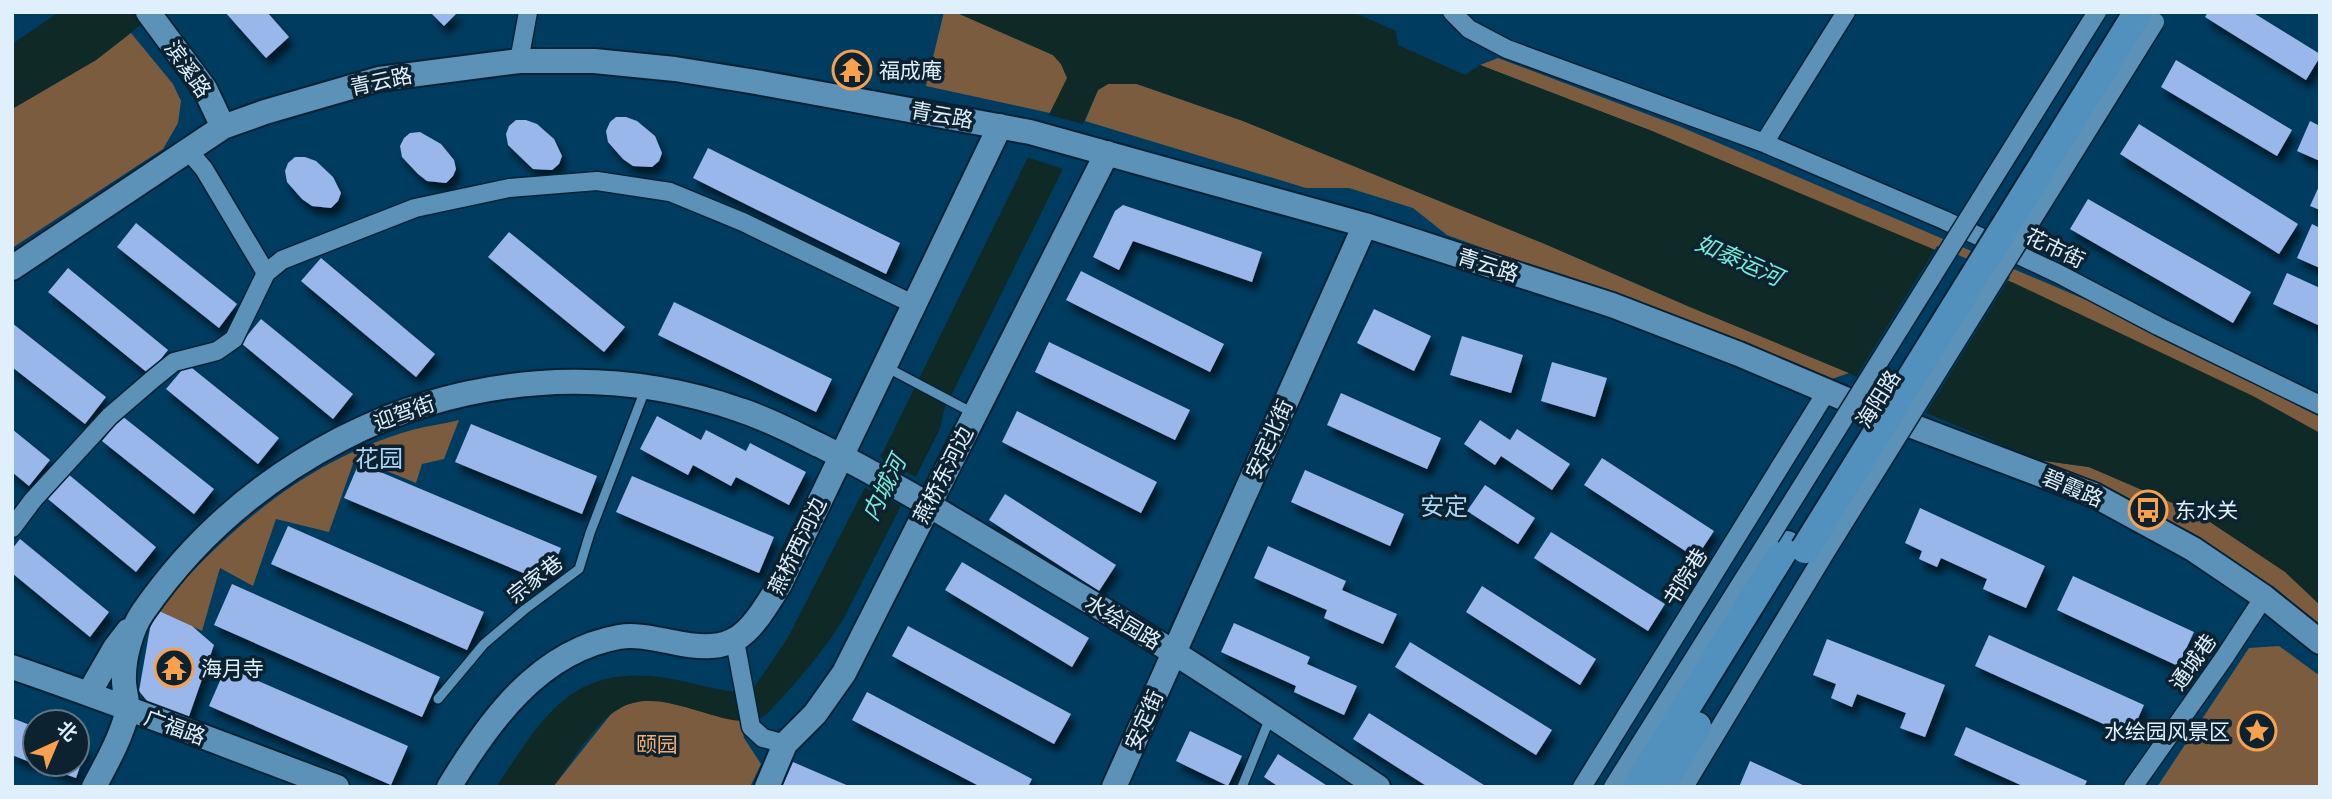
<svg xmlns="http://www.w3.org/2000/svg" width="2332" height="799" viewBox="0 0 2332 799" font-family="Arial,'Noto Sans SC',sans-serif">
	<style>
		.green { fill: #7c5c3f }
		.water { fill: #0f2a26 }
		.pier { fill: #003c5f }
		.building { fill: #99b7eb; filter: url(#shadow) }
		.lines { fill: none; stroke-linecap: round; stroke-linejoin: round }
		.lane-casing { stroke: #062235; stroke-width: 12 }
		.street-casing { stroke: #062235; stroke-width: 21 }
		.secondary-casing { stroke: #062235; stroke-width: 28 }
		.primary-casing { stroke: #062235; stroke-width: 32 }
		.lane { stroke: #5c91b8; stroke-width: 9 }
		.street { stroke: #5c91b8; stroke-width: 18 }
		.secondary { stroke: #5c91b8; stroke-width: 24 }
		.primary { stroke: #5290bd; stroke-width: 28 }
		.street-bridge-casing { stroke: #062235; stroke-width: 21; stroke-linecap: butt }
		.primary-bridge-casing { stroke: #062235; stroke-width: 32; stroke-linecap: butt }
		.street-bridge { stroke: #5c91b8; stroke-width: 18 }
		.primary-bridge { stroke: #5290bd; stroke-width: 28 }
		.labels { text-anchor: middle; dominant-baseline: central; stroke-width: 7; stroke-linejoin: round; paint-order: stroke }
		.street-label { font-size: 21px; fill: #dfeffc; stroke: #0c2231 }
		.poi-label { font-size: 21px; fill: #dfeffc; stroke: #0c2231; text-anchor: start }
		.park-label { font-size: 21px; fill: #f3ad6e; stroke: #0c2231 }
		.water-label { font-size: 23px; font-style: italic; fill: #73eedb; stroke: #0c2231 }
		.quarter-label { font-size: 24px; fill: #aad5f7; stroke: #0c2231 }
	</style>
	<defs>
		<filter id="shadow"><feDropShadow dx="4.5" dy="8" stdDeviation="3.5" flood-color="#0009"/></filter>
	</defs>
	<rect width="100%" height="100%" fill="#003c5f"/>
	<!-- green -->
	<path class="green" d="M944,12H955L1053,55L1061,64L1068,78L1050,113L926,86Z
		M131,33L173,84L181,101L178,123L163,149L12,248V109L96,60Z
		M1498,58L1681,127L2126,317L2320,417V433L1652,131L1480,65Z
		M1108,84H1137L1243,121L1545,244L1690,307L1849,373L1832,379L1682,320L1447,235L1413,208L1349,188H1306L1085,121L1098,90Z
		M459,420L444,459L422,464L416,483L355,458L329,532L276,519L253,586L220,568L202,631L157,610C228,529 306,460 412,430C427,426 443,424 459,420Z
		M2038,460L2089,467L2198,514L2286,572L2320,605V629L2143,508Z
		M2279,646L2320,676V787H2157L2249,648Z
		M641,701H662L740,720L744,738L761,764L750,787H553L611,714L625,705Z"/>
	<!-- water -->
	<path class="water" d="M59,12H157L96,60L12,109V44Z
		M955,12H1353L1396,31L1398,45L1465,75L1480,65L1652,131L2014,283L2253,396L2320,433V605L2285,572L2198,514L2089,467L2038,460L1893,399L1849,373L1690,307L1545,244L1243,121L1137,84H1108L1098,90L1059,177L944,410L940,429L844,618C825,649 803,675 778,702C774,706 768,714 763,717C728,735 666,684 622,707C596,720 571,763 553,787H496C544,717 570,663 667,678C697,683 720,693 751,692L787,639L877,464L1067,78L1061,64L1053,55Z"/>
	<!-- pier -->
	<path class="pier" d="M1045,114L1087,125L1066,170L1024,156Z
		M1937,246L2010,277L1924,416L1892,403L1854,380Z
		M877,456L919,479L905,508L862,486Z"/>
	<!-- building -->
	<path class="building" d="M225,12H267L289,37L266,58Z
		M430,12H458L444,26Z
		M2208,12H2252L2320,54V57L2306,80L2205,17Z
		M2176,60L2292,130L2277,156L2161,87Z
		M616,117H626L637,121L655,136L662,153L659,161L652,167L633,166L623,159L608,142L606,131L610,122Z
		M516,120H526L537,124L554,139L562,156L559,164L552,170L533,169L508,145L506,134L509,126Z
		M2310,121L2320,126V161L2297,151Z
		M2139,124L2298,224L2279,254L2120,154Z
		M420,132L441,144L454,160L456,169L453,176L446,183L427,181L418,174L402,157L400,146L404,138L410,133Z
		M708,148L900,243L886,274L693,178Z
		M295,157H305L316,161L333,177L341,193L338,201L331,208L312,206L302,199L287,182L285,171L288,163Z
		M2320,184V210L2310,206Z
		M2088,199L2251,292L2233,323L2070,229Z
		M1123,205L1262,252L1252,282L1133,241L1119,270L1093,257L1115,211Z
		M136,223L237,304L219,328L117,247Z
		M2312,224L2320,228V268L2297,258Z
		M509,232L625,327L604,352L488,257Z
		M321,258L435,354L416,377L301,281Z
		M68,268L168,350L149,374L48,292Z
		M1081,271L1224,344L1210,372L1066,300Z
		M2287,273L2320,288V326L2273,304Z
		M674,302L832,379L816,412L658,335Z
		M1374,309L1431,336L1414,371L1357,343Z
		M261,319L353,394L333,419L241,343Z
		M12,323L106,397L85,424L12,367Z
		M1462,336L1523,355L1511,393L1450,375Z
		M1049,342L1190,410L1175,440L1035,372Z
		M1552,362L1607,378L1595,417L1541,401Z
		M187,364L279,438L258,464L166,389Z
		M1341,393L1441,438L1427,469L1327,425Z
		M1017,411L1157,482L1141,513L1002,442Z
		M122,416L214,489L194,514L102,441Z
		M657,416L701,440L706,430L746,451L750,443L806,472L789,505L736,477L731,486L693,465L688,475L640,449Z
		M1480,420L1510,440L1517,429L1570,464L1552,490L1501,456L1495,465L1464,444Z
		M471,424L597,476L582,514L455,462Z
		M12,429L50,460L29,486L12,472Z
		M1602,458L1714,531L1696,558L1584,485Z
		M359,463L561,548L547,583L344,498Z
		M1305,470L1404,514L1390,546L1291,502Z
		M68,474L156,547L136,572L48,499Z
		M632,476L774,537L759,573L616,512Z
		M1485,485L1535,518L1518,544L1467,511Z
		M1005,494L1116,565L1099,591L989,520Z
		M1920,508L2045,566L2026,608L1983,589L1987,579L1941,558L1937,567L1919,559L1922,551L1905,543Z
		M288,526L484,612L467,650L271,564Z
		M1551,532L1665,604L1648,631L1534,558Z
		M20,539L109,612L90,637L12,573V549Z
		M1268,546L1346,581L1342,590L1397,614L1383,644L1324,618L1327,610L1254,578Z
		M962,562L1089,638L1072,667L945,590Z
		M2073,576L2194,632L2178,666L2057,610Z
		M232,584L440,677L422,717L214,625Z
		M1482,586L1596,659L1580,685L1466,612Z
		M157,610L192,626L214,645L188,719L148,702L139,691L150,628Z
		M1234,623L1310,657L1307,664L1357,686L1344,715L1294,692L1296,686L1221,652Z
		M908,626L1071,714L1054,744L892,656Z
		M1989,635L2144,705L2130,736L1975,666Z
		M1827,639L1945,685L1925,737L1900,728L1906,713L1857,694L1852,707L1831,698L1836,684L1813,675Z
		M1410,642L1552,730L1536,755L1395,667Z
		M226,667L408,746L391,785L209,706Z
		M867,692L1032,779L1028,787H981L852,720Z
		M1369,713L1487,787H1428L1353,739Z
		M12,718L35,727V764L12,755Z
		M1966,727L2087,781L2084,787H2025L1954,755Z
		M1190,731L1242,756L1228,786L1176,761Z
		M77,742L87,746L76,778L37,764H77Z
		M1278,754L1329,787H1279L1264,777Z
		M1750,761L1807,787H1739Z
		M793,762L851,787H782Z"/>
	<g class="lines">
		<defs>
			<path id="lane" d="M886,367L973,413
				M438,699L484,644L524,610L579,569L590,533L645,390
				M1242,787L1270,718"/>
			<path id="street" d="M1452,12L1469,29L1507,49L1764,143L1944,220L2059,274L2158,326L2320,405
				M519,61L528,12
				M1764,143L1846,12
				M187,149L204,169L266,273
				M12,528L33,500L110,416L153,379L174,362L217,351L234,339L266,273L282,260L415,208L509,188L597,181L670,192L743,222L915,305
				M735,641L751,727L763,738L785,744
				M1582,787L1827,391
				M1613,787L1770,537
				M1684,787L1822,558
				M2133,787L2224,658L2264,597"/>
			<path id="secondary" d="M148,12L205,89L223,127
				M12,268L223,127L265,112L379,79L519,61H594L675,69L756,82L1030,132L1365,225L1612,305L1739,354L1878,413L2094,495L2193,549L2264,597L2320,642
				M12,667C121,704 229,747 337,787
				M89,693L115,648L128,631
				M94,787C106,764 121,738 127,713C129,703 124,692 124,681C123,660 131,629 143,612C194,538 262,480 341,439C465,375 608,364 740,410C768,419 794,433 821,446C891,481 957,522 1024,562C1074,593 1126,622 1176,654C1244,697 1311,742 1378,787
				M449,787C489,721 539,651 619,637C636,634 655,639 672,642C737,656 748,635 780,584L1000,126
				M767,787L785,744L815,714L844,673L1107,153
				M1114,787L1365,225"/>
			<path id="primary" d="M1637,787L1787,545
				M1660,787L1697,726"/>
		</defs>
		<!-- lane casing -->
		<use href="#lane" class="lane-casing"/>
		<!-- street casing -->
		<use href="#street" class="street-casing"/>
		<!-- secondary casing -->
		<use href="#secondary" class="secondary-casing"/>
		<!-- primary casing -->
		<use href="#primary" class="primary-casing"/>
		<!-- lane -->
		<use href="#lane" class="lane"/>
		<!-- street -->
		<use href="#street" class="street"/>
		<!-- secondary -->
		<use href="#secondary" class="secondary"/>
		<!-- primary -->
		<use href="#primary" class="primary"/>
		<defs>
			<path id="street-bridge" d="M1770,537L2097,12
				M1822,558L2155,22"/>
			<path id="primary-bridge" d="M1805,549L2138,12"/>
		</defs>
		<!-- street-bridge casing -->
		<use href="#street-bridge" class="street-bridge-casing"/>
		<!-- primary-bridge casing -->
		<use href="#primary-bridge" class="primary-bridge-casing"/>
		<!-- street-bridge -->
		<use href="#street-bridge" class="street-bridge"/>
		<!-- primary-bridge -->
		<use href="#primary-bridge" class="primary-bridge"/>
	</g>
	<!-- icons -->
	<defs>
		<symbol id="temple-ring" viewBox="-11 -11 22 22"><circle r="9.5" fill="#0c2231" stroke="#f8a04b" stroke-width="1.5"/><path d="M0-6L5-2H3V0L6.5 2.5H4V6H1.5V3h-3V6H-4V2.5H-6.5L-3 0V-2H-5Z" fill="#f8a04b"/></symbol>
		<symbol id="bus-ring" viewBox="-11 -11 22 22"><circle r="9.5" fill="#0c2231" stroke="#f8a04b" stroke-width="1.5"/><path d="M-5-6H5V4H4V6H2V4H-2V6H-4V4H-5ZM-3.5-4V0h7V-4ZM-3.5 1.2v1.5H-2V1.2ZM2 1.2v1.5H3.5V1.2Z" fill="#f8a04b"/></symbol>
		<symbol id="sight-ring" viewBox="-11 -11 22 22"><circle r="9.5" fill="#0c2231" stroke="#f8a04b" stroke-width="1.5"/><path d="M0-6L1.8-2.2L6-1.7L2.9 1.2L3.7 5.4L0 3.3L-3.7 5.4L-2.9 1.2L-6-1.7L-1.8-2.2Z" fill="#f8a04b"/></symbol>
	</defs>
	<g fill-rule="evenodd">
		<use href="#temple-ring" x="830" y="48" width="44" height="44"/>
		<use href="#bus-ring" x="2126" y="488" width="44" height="44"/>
		<use href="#temple-ring" x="152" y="646" width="44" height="44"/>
		<use href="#sight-ring" x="2235" y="709" width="44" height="44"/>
	</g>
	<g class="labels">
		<!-- street labels -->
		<g class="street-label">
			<text transform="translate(188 69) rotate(55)">滨溪路</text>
			<text transform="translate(381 81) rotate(-12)">青云路</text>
			<text transform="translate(942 115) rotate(10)">青云路</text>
			<text transform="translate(2055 248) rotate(26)">花市街</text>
			<text transform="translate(1488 265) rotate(18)">青云路</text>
			<text transform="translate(1878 399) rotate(-58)">海阳路</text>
			<text transform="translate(404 413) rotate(-20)">迎驾街</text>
			<text transform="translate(1269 439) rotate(-66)">安定北街</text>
			<text transform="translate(943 475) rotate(-63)">燕桥东河边</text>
			<text transform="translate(2073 488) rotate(23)">碧霞路</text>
			<text transform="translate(797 546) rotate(-64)">燕桥西河边</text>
			<text transform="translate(1685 577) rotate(-58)">书院巷</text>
			<text transform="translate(535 579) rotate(-38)">宗家巷</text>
			<text transform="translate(1123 622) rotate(31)">水绘园路</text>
			<text transform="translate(2193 662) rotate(-55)">通城巷</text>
			<text transform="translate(1144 720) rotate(-66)">安定街</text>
			<text transform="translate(175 727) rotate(20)">广福路</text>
		</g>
		<!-- poi labels -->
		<g class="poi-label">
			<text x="879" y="70">福成庵</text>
			<text x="2175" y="510">东水关</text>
			<text x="201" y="668">海月寺</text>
			<text x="2230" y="731" text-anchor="end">水绘园风景区</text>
		</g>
		<!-- park labels -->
		<g class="park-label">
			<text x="657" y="744">颐园</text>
		</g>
		<!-- water labels -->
		<g class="water-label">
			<text transform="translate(1739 260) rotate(24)">如泰运河</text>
			<text transform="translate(884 488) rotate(-64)">内城河</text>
		</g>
		<!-- quarter labels -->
		<g class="quarter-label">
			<text x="379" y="458">花园</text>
			<text x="1444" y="506">安定</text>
		</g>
	</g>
	<!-- border -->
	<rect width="2332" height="799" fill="none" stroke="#dfeffc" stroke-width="28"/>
	<!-- north arrow -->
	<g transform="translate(56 743) rotate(44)"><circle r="33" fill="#0c2231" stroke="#607482" stroke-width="2"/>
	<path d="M0-5L12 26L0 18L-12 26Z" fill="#f8a04b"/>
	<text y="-10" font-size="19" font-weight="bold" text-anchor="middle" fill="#dfeffc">北</text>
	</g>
</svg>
